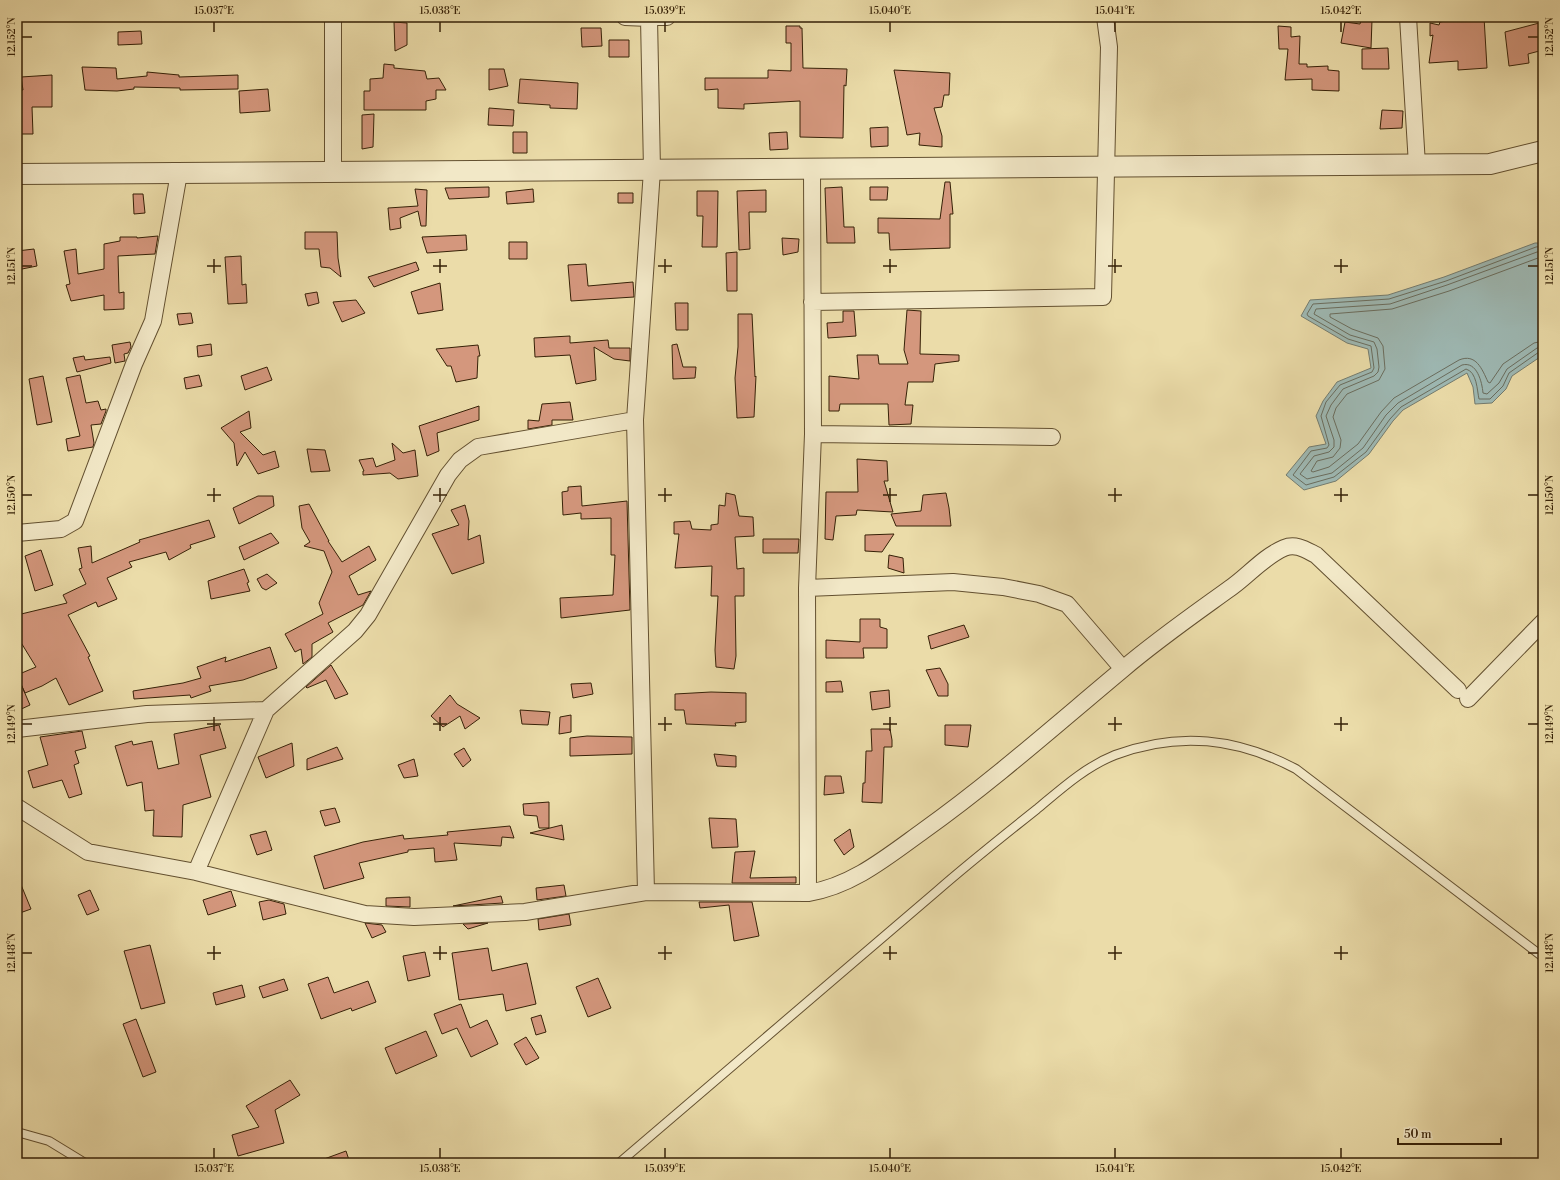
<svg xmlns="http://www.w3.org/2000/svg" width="1560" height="1180" viewBox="0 0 1560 1180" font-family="'Libre Bodoni',serif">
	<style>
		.water { fill: #9eb9b4; stroke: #747c6f }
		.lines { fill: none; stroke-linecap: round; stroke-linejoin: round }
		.shore { stroke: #6a6d5e; stroke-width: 1 }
		.building { fill: #d4977d; stroke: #362107 }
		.service-casing { stroke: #635030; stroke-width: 10 }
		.minor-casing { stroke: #635030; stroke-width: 18 }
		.tertiary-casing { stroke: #635030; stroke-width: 22 }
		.service { stroke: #f2e8c7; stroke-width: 8 }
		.minor { stroke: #f2e8c7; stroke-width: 16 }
		.tertiary { stroke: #f2e8c7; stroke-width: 20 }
		.ticks { fill: none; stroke: #362107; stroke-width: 1.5 }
		.neatline { fill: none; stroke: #362107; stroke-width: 1.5 }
		.ticks-label { font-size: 10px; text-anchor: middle; fill: #362107 }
	</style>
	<rect width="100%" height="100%" fill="#ebdca9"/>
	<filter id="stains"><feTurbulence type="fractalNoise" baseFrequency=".005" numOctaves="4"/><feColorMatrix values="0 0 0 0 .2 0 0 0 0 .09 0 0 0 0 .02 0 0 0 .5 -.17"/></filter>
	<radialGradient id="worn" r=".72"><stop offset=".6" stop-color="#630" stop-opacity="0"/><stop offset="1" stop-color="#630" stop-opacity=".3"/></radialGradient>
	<!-- water -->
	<path class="water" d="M1535,243H1543V355L1512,376L1506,389L1492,403L1475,404L1473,387L1467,373L1403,410L1393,421L1369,454L1336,481L1304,490L1286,475L1309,447L1326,444L1316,416L1323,401L1337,382L1371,368L1368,349L1347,343L1301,316L1310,300L1388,295L1444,277Z"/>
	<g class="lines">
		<!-- shore -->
		<path class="shore" d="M1543,246L1536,247L1446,281L1389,299L1313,304L1307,314L1308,316L1348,339L1371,346L1374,368L1372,372L1340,385L1326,402L1321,416L1329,445L1327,448L1311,451L1293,475L1306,485L1334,477L1366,452L1390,419L1401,407L1466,369C1477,372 1477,390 1479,399H1490L1503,386L1509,373L1539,352H1543
			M1543,251L1537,252L1447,285L1390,304L1316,309L1314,314L1350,335L1374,342L1377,349L1379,367L1378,372L1374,376L1343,389L1331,405L1326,416L1334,440V447L1329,452L1314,456L1300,474L1307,479L1332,473L1363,448L1386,415L1398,403L1462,365C1477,361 1482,382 1483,393L1487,394L1499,383L1507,369L1537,348L1543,347
			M1543,258H1538L1449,291L1392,309L1330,314V317L1352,329L1378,338L1383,346L1385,369L1379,380L1347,394L1336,408L1333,417L1341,440L1340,448L1333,457L1317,461L1311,471L1313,472L1329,467L1358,444L1381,412L1394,398L1459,360C1476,353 1482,369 1488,382L1490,383L1503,364L1534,343L1543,341"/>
	</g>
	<!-- building -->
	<path class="building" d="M1467,17H1484L1487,68L1458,70V61L1429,63L1433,35L1430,36V23L1439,25L1440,22Z
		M1361,20H1372L1371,48L1341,43L1345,22L1360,24Z
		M394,22L407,23V45L395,51Z
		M1543,22V50L1528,54L1529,63L1509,66L1505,32Z
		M786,26H800V28H802L803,68L847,69L846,86L844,85L843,138L800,137V101L744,104V109L718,108V89L705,90V78H768V70L791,71V43H786Z
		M1278,26L1291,27V37L1300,36L1299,64H1307V67L1328,66V70L1339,71V91L1312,90V79L1285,80L1288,49H1279Z
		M581,28H601L602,46L582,47Z
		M141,31L142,44L118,45V32Z
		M609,40H629V57H609Z
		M1388,48L1389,69H1362V49Z
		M384,64L394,65V68L425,71L427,79L439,78L446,90H436V99L426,101V110H364V91H370V79L383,78Z
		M82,67L116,68L117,79L147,76V72L179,75V77L238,75V89L180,90V88L134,87V89L117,91L85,90Z
		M489,69H504L508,86L489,90Z
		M894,70L950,73L949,95H944L942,107L934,108L942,136V147L919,145L920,133L907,135Z
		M52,75V107H32L33,134H17V90H23L21,77Z
		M520,79L578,83L577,109L550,108V105L518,103Z
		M268,89L270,111L240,113L239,91Z
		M489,108L514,110L513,126L488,125Z
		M1382,110L1403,111L1402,128L1380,129Z
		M374,114L373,147L362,149V115Z
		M888,127V146L871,147L870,128Z
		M513,132H527V153H513Z
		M787,132L788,149L770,150L769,133Z
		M945,182H950L953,214H950V248L890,250L889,233H878V218L940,219Z
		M489,187V197L449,199L445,188Z
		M842,187L844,227H854L855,243H827L825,188Z
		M870,187H888L887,200H870Z
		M415,189L427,190L426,226H421L418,211L400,218L401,228L390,230L388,208L418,206Z
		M533,189L534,202L507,204L506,192Z
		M766,190V212H749L750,249L739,250L737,191Z
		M697,191H718L717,247H702L703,216H697Z
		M618,193H633V203H618Z
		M133,194H143L145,213L134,214Z
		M305,232H337L338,258L341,277L330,268L321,267L319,249H305Z
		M466,235L467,250L427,253L422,237Z
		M158,236L155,254L118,256L119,293L124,292V309L104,310V295L71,301L66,285L70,284L64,251L76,249L78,274L104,269V244L120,241V237H137V238Z
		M782,238L799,239L798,252L783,255Z
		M509,242H527V259H509Z
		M34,249L37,266L17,270V251Z
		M737,252V291H727L726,253Z
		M241,256L242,285L246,284L247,303L228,304L225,257Z
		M416,262L419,270L374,287L368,277Z
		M586,264L588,286L633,282L634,297L571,301L568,265Z
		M440,283L443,310L418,314L411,292Z
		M317,292L319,303L308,306L305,294Z
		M356,300L365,313L342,322L333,302Z
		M675,303H688V330H676Z
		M907,310L921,311L920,354L959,355V361L935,364L933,382H908L905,405H913L911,424L889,425L888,404H840L839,411H829V376L859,379L857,355H878L879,364H908L904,350Z
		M843,311H854L856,336L828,338L827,323L843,322Z
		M191,313L193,323L179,325L177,314Z
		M738,314H752L755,377L756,376L754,417L737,418L735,378L738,347Z
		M570,336V343L608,340L609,348H630V361L614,359L594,347L596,380L576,384L570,355L535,357L534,338Z
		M130,342L131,347L128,353L124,354L125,361L115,363L112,345Z
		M211,344L212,355L198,357L197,346Z
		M677,344L683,367H696L695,378L673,379L672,345Z
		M478,345L480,356H478L477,378L456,382L451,366H447L436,349Z
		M84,356L85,360L110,357L111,363L77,372L73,358Z
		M267,367L272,380L245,390L241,376Z
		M80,375L86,403L98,401L101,410L106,409V411L101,424L91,425L94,443L93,447L68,451L66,439L80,436L66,378Z
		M199,375L202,386L186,389L184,378Z
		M43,376L52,422L37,425L29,379Z
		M570,402L573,420H552V425L528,429V420L539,421L542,404Z
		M479,406V420L437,433L439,451L427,456L419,426Z
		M249,411L251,428L240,432L263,455L275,451L279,467L258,474L245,452L237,466L234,443L221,428Z
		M392,443L403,453L415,450L418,476L398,479L390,473L363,475V471H364L359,460L373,458L376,467L395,460Z
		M307,449L325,450L330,471L311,472Z
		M857,459L887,461L888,481H884L893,512L857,510L856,515L836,516L833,540L825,539L826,492H858Z
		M581,486L582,506L627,501L630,610L561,618L560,598L613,595L615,555H611V518L581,519V513L563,515L562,492L568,491V487Z
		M726,493L735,495L739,516L753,517L754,536L735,537L737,569L744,568V596H735L736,656L734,669L716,667L715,650L718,596H711L712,566L675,568L679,534H674V522L690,521L692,529L711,530V525L718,524L719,505L725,506Z
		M946,493L949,508L951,526H896L891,514L921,511L923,495Z
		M258,496H273L274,506L239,524L233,508Z
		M309,504L329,541H328L342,562L369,546L376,560L349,576L358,595L371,591L363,605L328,623L333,632L312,644V657L303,664L301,649L295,652L285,634L323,614L319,603L332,572L324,551L304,546L310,542L302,528L299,506Z
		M465,505L469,521L468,540L480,535L484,563L452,574L432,534L459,525L451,510Z
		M209,520L215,537L190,545L191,548L169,560L166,552L129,562L132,567L107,578L117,599L98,607L96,602L68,615L90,656L88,657L103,691L69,705L56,678L42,686L25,693L17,675L36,667L17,636V615L67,603L63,595L86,584L79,569L82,568L78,548L91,546L92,563L140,542L139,540Z
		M271,533L279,543L244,560L239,547Z
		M894,534L882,552L865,551V535Z
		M763,539H799L798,553H763Z
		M41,550L53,585L35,591L25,556Z
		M889,555L903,558L904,573L888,568Z
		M244,569L249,582L247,583L250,591L211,599L208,581Z
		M267,574L277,583L266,590L262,588L257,579Z
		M860,619H880V627L887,629V648H863L864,658H826V640L860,642Z
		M964,625L969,637L931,649L928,636Z
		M270,647L277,668L243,680L209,686L211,691L191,698L190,695L134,699L133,691L183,683L201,678L197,667L226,657L225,662Z
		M331,665L348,694L335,699L326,680L307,688L306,687Z
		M940,668L948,684V696H938L926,670Z
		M17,675L30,705L17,711Z
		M841,681L843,692H826V682Z
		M591,683L593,694L573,698L571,684Z
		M889,690L890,707L872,710L870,692Z
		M711,692L746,693V722L735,723L736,726L686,724L684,710H675V694Z
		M450,695L457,704L480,718L465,729L460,716L443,727L431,716Z
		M520,710L550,712L548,725L522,724Z
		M571,715V732L559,734L560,717Z
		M219,725L226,748L200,755L211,797L183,805L182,837L153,836L154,810L145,811L142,782L127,786L115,746L132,741L133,745L152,741L158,769L179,764L174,734Z
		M945,725H971L968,747L945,745Z
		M871,729H890L892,740V747H884L882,803L862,802L863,783H865L866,751H872Z
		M82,731L86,748L75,751L79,763L74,765L82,794L69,798L62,780L33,788L28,771L48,765L40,737Z
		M587,736L632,737V754L570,756V738Z
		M292,743L294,766L266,778L258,757Z
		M337,747L343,759L307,770V759Z
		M464,748L471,760L463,767L454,754Z
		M714,754L736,756V767L717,766Z
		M414,759L418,776L404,778L398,765Z
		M825,776H841L844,793L824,795Z
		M549,802V828H539L537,816L524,815L523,804Z
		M335,808L340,822L325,826L320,811Z
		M709,818L736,819L738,847L712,848Z
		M562,825L564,840L530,833Z
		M510,826L514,838L502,837L501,846L454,843L457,860L435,862L434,848L408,850V852L359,863L364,878L324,889L314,856L363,842L403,835L404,839L448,835L447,832Z
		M850,829L854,847L844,855L834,840Z
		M266,831L272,850L257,855L250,835Z
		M755,851L750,878L796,877V883H732L735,852Z
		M17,875L31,909L17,914Z
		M564,885L566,896L537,900L536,888Z
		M90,890L99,910L87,915L78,895Z
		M231,891L236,906L208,915L203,900Z
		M501,896L503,903L453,906Z
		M410,897V907L386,906V898Z
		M269,900L284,904L286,914L263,920L259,902Z
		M699,902H752L759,936L734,941L729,905L700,908Z
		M569,914L571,925L539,930L538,919Z
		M365,923L382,925L386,932L372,938Z
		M488,923L468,929L463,924Z
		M150,945L165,1003L141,1009L124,951Z
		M488,948L492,971L527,963L536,1004L506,1011L503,994L459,1000L452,953Z
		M425,952L430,976L408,981L403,956Z
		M328,977L334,993L368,981L376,1002L352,1011L351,1008L321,1019L308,984Z
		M598,978L611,1008L588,1017L576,987Z
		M284,979L288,990L263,998L259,987Z
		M242,985L245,997L216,1005L213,993Z
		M461,1004L470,1028L487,1020L498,1044L471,1057L457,1028L442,1034L434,1014Z
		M541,1015L546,1032L536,1035L531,1018Z
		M136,1019L156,1072L143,1077L123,1024Z
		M426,1031L437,1056L396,1074L385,1048Z
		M526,1037L539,1058L526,1065L514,1044Z
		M290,1080L300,1095L275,1110L284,1143L238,1156L232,1135L259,1127L246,1106Z
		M346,1151L350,1163H316V1162Z"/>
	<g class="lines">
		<defs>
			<path id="service" d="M17,1132L49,1141L85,1163
				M619,1163C725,1072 831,982 937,891C969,863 1003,836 1037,809C1061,789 1085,767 1115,755C1179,731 1237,738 1296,769L1543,957"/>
			<path id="minor" d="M333,17V172
				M625,17L649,18L652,170L635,420L646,892
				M649,17H667
				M1408,17L1417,165
				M812,302L1103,297L1109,47L1105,17
				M813,434L1052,437
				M17,533L61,529L75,521L134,364L153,321L179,173
				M807,588L953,582L1003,587L1039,594L1067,604L1123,669
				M1468,699L1543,622
				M17,729L147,714L266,710
				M17,807L88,852L196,872L365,914L414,917L525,912L646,892L808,893C852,886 887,857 923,831C993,781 1057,724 1123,669C1157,640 1193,615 1229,589C1247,577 1263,557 1284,548C1296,543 1306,550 1316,555L1458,690
				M196,872L266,710L355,631L368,615L448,475L460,460L478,447L635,420
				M808,893L807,588L813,434L812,169"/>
			<path id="tertiary" d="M17,174L1490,164L1543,151"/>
		</defs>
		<!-- service casing -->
		<use href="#service" class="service-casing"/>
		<!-- minor casing -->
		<use href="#minor" class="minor-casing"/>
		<!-- tertiary casing -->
		<use href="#tertiary" class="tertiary-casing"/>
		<!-- service -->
		<use href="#service" class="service"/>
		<!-- minor -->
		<use href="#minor" class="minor"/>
		<!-- tertiary -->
		<use href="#tertiary" class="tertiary"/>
	</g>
	<!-- ticks -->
	<path class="ticks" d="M214,22V32M440,22V32M665,22V32M890,22V32M1115,22V32M1341,22V32M22,37H32M1528,37H1538M214,259V273M440,259V273M665,259V273M890,259V273M1115,259V273M1341,259V273M22,266H32M207,266H221M433,266H447M658,266H672M883,266H897M1108,266H1122M1334,266H1348M1528,266H1538M214,488V502M440,488V502M665,488V502M890,488V502M1115,488V502M1341,488V502M22,495H32M207,495H221M433,495H447M658,495H672M883,495H897M1108,495H1122M1334,495H1348M1528,495H1538M214,717V731M440,717V731M665,717V731M890,717V731M1115,717V731M1341,717V731M22,724H32M207,724H221M433,724H447M658,724H672M883,724H897M1108,724H1122M1334,724H1348M1528,724H1538M214,946V960M440,946V960M665,946V960M890,946V960M1115,946V960M1341,946V960M22,953H32M207,953H221M433,953H447M658,953H672M883,953H897M1108,953H1122M1334,953H1348M1528,953H1538M214,1148V1158M440,1148V1158M665,1148V1158M890,1148V1158M1115,1148V1158M1341,1148V1158"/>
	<!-- margin -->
	<rect width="1560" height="1180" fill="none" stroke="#ebdca9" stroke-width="44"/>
	<!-- scale -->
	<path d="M1398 1138v6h103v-6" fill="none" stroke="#362107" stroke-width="2"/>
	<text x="1404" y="1138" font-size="12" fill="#362107" stroke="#f2e8c7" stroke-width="3" paint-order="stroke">50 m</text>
	<rect x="22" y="22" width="1516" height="1136" class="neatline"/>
	<g class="ticks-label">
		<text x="214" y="14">15.037°E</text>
		<text x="440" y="14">15.038°E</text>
		<text x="665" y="14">15.039°E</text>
		<text x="890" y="14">15.040°E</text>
		<text x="1115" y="14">15.041°E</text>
		<text x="1341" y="14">15.042°E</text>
		<text transform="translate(11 37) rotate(-90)" y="4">12.152°N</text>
		<text transform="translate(1549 37) rotate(-90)" y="4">12.152°N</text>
		<text transform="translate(11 266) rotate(-90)" y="4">12.151°N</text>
		<text transform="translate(1549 266) rotate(-90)" y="4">12.151°N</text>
		<text transform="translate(11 495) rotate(-90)" y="4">12.150°N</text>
		<text transform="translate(1549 495) rotate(-90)" y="4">12.150°N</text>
		<text transform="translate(11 724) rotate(-90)" y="4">12.149°N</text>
		<text transform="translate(1549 724) rotate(-90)" y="4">12.149°N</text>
		<text transform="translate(11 953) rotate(-90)" y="4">12.148°N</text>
		<text transform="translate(1549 953) rotate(-90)" y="4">12.148°N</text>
		<text x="214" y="1172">15.037°E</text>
		<text x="440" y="1172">15.038°E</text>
		<text x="665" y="1172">15.039°E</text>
		<text x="890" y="1172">15.040°E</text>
		<text x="1115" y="1172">15.041°E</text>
		<text x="1341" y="1172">15.042°E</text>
	</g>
	<rect width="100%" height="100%" filter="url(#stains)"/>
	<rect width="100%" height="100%" fill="url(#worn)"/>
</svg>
